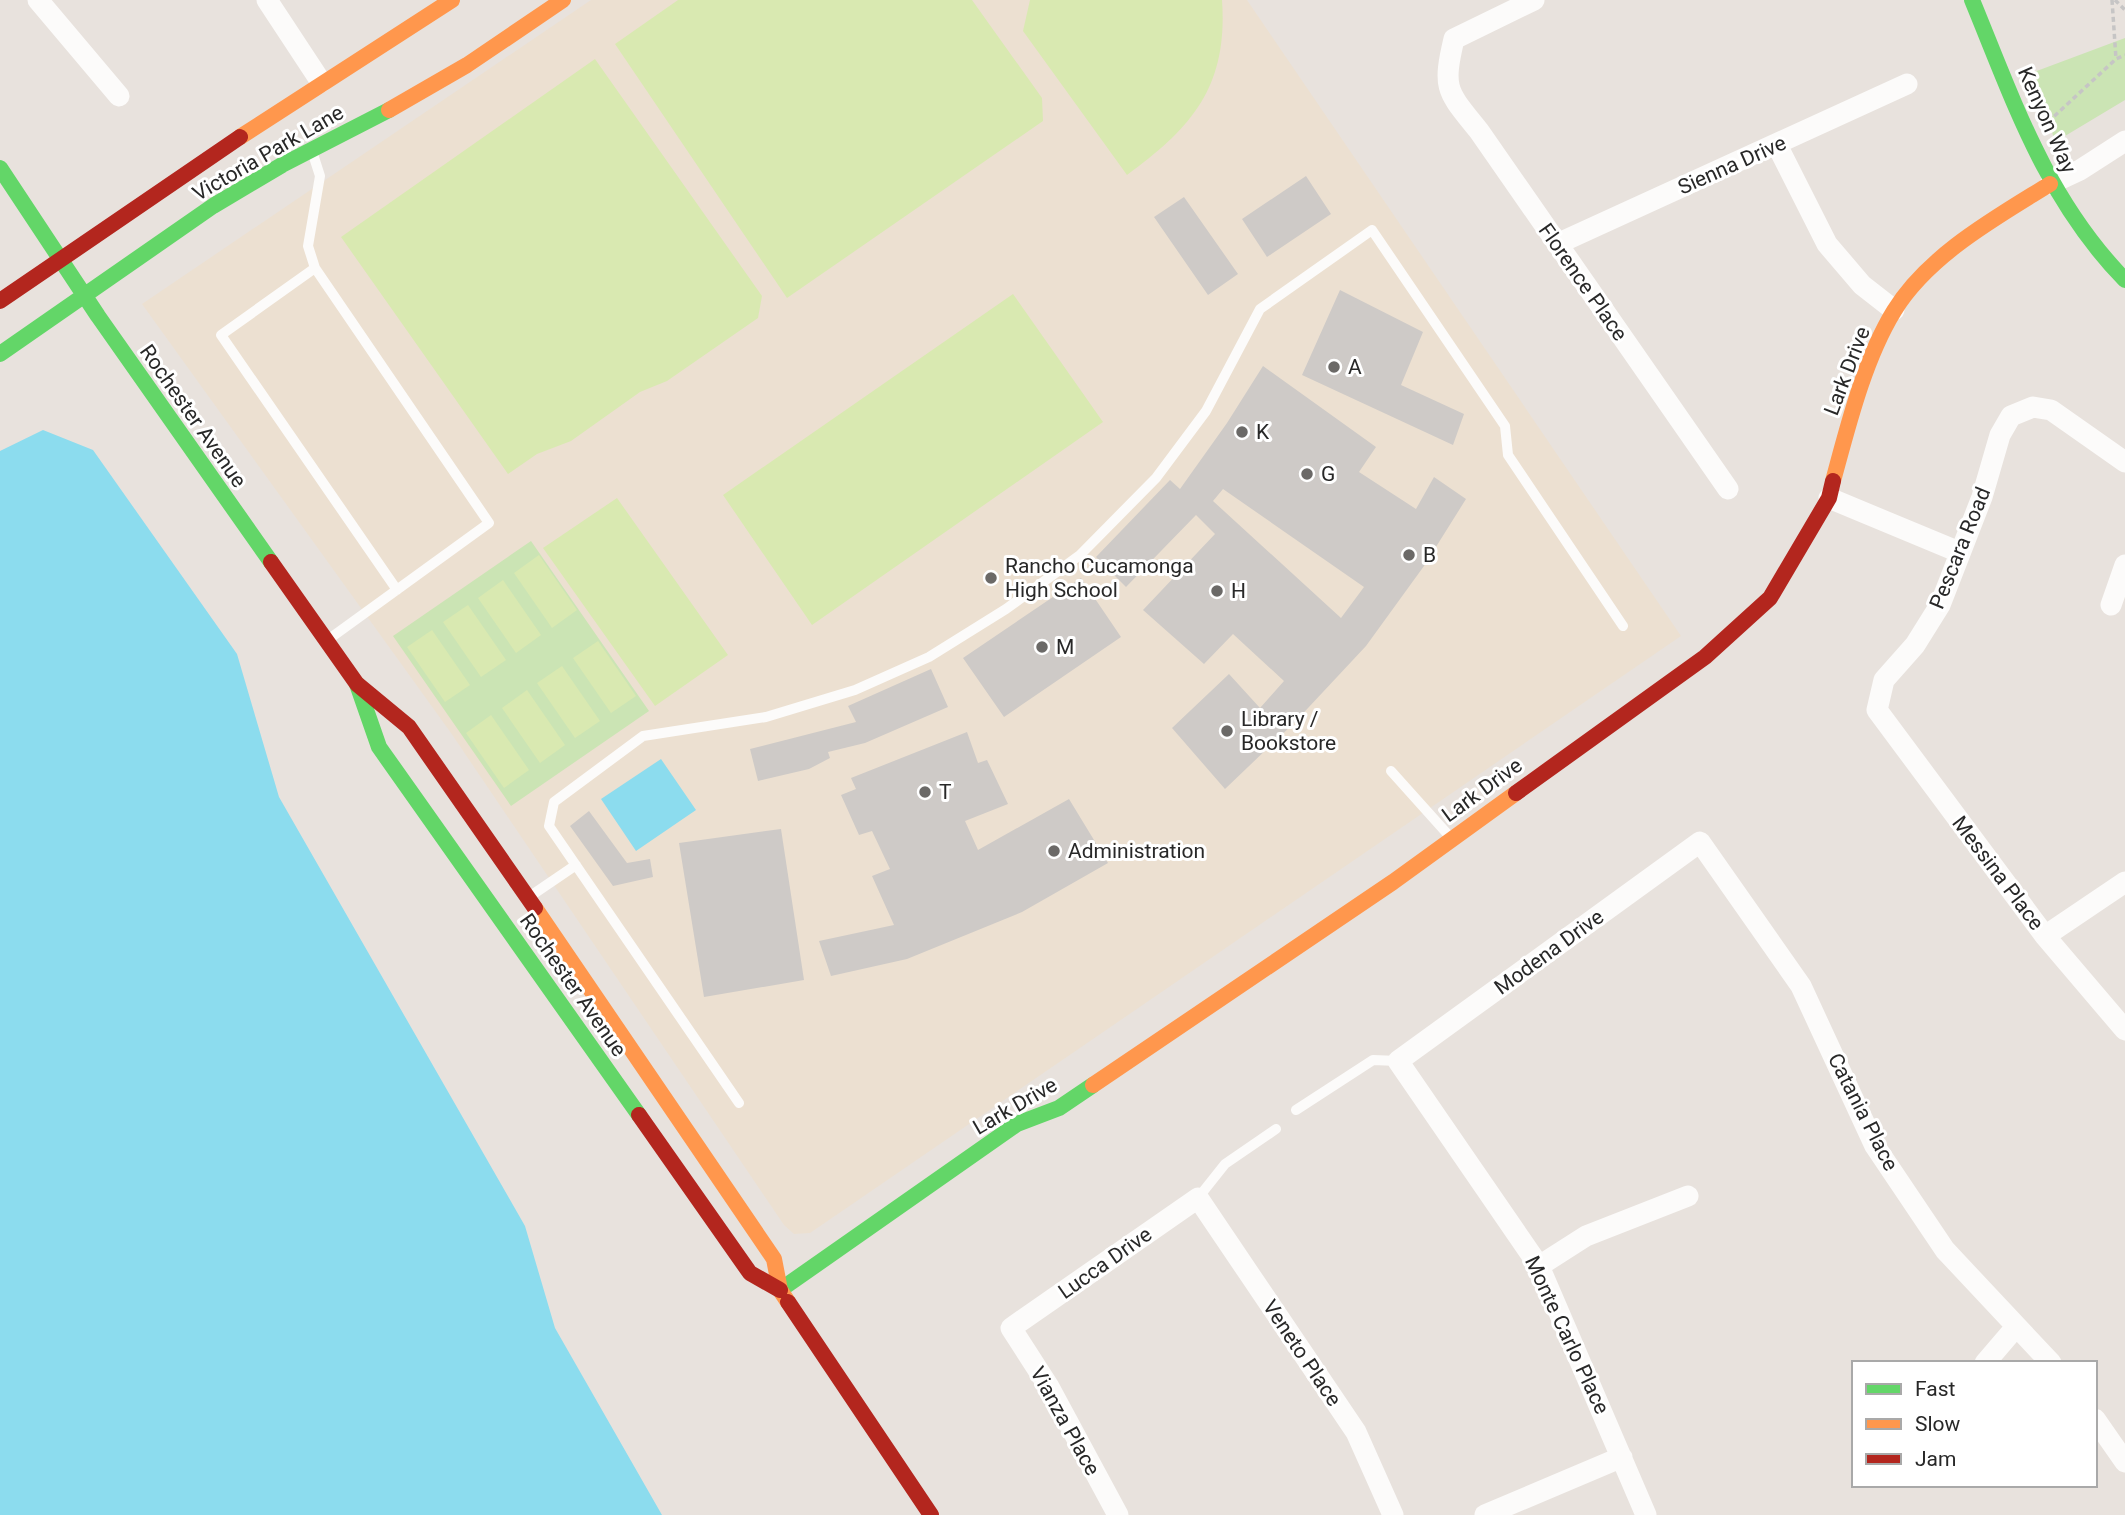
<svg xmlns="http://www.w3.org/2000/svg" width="2125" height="1515" viewBox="0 0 2125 1515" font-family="Roboto,sans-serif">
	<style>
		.education { fill: #ece0d1 }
		.green { fill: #cbe4b4 }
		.pitch { fill: #d9e9b1 }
		.water { fill: #8cdcee }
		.building { fill: #cecac7; fill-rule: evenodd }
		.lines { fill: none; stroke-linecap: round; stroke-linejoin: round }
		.path { stroke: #c6c5c5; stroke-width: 3.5; stroke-dasharray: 5 3.5; stroke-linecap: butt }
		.lane { stroke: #fcfbfa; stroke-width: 10 }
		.street { stroke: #fcfbfa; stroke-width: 21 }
		.fast { stroke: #63d668; stroke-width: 16 }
		.slow { stroke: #ff974d; stroke-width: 16 }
		.jam { stroke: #b3261e; stroke-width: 16 }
		.poi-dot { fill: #6b6967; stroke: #fff; stroke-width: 2.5 }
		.labels { text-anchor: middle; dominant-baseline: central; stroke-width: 6; stroke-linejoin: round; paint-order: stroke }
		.street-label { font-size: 21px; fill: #282828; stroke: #fff }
		.poi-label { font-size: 21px; fill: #282828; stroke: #fff; text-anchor: start }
	</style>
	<rect width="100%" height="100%" fill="#e8e2dd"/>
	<!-- education -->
	<path class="education" d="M591,0H1247L1681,636L810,1233L794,1234L784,1225L451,733L142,304Z"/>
	<!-- green -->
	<path class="green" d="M2125,38V100L2055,142L2034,72Z
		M531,541L649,711L511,806L393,636Z"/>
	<!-- pitch -->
	<path class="pitch" d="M678,0H972L1042,98L1043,121L787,298L615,44Z
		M1030,0H1222C1228,86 1193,127 1127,175L1023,31Z
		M595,59L762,296L758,318L667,381L640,392L571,441L537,454L508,474L341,237Z
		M1013,294L1103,422L812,625L723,495Z
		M617,498L728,655L655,706L543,548Z
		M539,555L577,610L552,628L514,573Z
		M503,580L541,635L516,653L478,598Z
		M468,605L506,660L481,677L443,622Z
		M432,630L470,685L445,702L407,647Z
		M598,641L636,696L611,713L573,658Z
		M562,666L600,721L575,738L537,683Z
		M527,690L565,745L540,763L502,708Z
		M491,715L529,770L504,788L466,733Z"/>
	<!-- water -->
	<path class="water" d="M43,430L93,450L237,654L279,797L525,1226L555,1328L662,1515H0V451Z
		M661,759L696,810L636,851L601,799Z"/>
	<!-- building -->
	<path class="building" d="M1306,176L1331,214L1267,257L1242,219Z
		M1184,197L1238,274L1208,295L1154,217Z
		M1340,290L1423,332L1401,385L1464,414L1453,445L1302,375Z
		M1263,366L1376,447L1359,472L1416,509L1434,477L1466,499L1424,566L1366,646L1294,723L1225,789L1172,728L1229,674L1260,708L1284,681L1233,634L1204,664L1143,610L1215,534L1196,515L1126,587L1096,557L1170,480L1180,489L1227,423ZM1223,489L1364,587L1341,618L1213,501Z
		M1081,578L1121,637L1004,717L963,658Z
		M931,669L948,707L865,743L828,752L830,758L809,769L758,781L750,749L856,722L848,706Z
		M967,732L978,763L987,760L1008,804L965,821L978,850L1069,799L1108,863L1022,912L907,959L831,976L819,941L894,925L872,876L890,869L872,831L859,835L841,795L856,789L851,778Z
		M589,811L627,863L650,859L653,877L613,886L570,826Z
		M781,829L804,980L704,997L679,843Z"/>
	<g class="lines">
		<!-- path -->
		<path class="path" d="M2112,0L2116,59
			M2115,0L2125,10
			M2048,122L2116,59L2125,55"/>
		<!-- lane -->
		<path class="lane" d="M312,151L320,176L308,246L315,268
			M329,639C382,600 436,562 489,523L315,268L221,335L397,590
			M1391,771L1452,839
			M529,897L576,865
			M739,1103L549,826L554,802L643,736L766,717L855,690L929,657L1006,609L1080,555L1156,478L1206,411L1260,309L1372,230L1505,426L1508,455L1623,626
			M1296,1110L1373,1060L1398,1061
			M1198,1198L1225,1164L1276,1129"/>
		<!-- street -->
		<path class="street" d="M38,0L119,96
			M267,0L321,82
			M1534,0L1454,39C1442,90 1447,91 1479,131L1728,489
			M1777,145L1827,244L1862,285L1894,310
			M2050,184L2080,170L2125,141
			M1557,244L1907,84
			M2125,462L2051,410L2033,407L2011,416L2000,435L1982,497L1940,605L1915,645L1884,680L1877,710L2045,936L2125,1030
			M1829,498L1959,552
			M2111,605L2125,565
			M2045,936L2125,882
			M1539,1266L1586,1236L1688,1196
			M1985,1363L2015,1328
			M2095,1419L2125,1462
			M1118,1515L1049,1387L1011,1328L1198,1198L1356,1432L1393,1515
			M1485,1515L1622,1457
			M1646,1515L1539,1266L1398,1061L1700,842L1801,986L1875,1146L1945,1250L2051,1363"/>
		<!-- fast -->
		<path class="fast" d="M1972,0C2014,102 2046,199 2125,280
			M0,168L98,316L271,562
			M0,354L213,206L282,165L389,110
			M357,684L379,747L639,1115
			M780,1290L1017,1124L1059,1108L1093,1085"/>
		<!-- slow -->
		<path class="slow" d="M389,110L467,65L563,0
			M240,137L452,0
			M1833,481C1848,426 1864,360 1894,311C1928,255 1997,217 2050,184
			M535,908L774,1259L780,1290L788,1302
			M1093,1085L1393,882L1516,793"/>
		<!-- jam -->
		<path class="jam" d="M0,301L240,137
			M271,562L357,684L409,727L535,908
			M1516,793L1705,657L1770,598L1829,498L1833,481
			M639,1115L750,1273L780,1290
			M788,1302L931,1515"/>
	</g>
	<!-- markers -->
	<g class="poi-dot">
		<circle cx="1334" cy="367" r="7"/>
		<circle cx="1242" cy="432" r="7"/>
		<circle cx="1307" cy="474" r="7"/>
		<circle cx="1409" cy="555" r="7"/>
		<circle cx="991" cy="578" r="7"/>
		<circle cx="1217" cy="591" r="7"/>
		<circle cx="1042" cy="647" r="7"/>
		<circle cx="1227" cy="731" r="7"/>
		<circle cx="925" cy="792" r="7"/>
		<circle cx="1054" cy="851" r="7"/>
	</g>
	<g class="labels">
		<!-- street labels -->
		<g class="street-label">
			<text transform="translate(2047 120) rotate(66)">Kenyon Way</text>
			<text transform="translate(268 153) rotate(-30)">Victoria Park Lane</text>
			<text transform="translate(1732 165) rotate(-24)">Sienna Drive</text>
			<text transform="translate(1583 282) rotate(55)">Florence Place</text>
			<text transform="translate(1847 371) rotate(-69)">Lark Drive</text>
			<text transform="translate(193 416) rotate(55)">Rochester Avenue</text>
			<text transform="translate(1960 548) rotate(-68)">Pescara Road</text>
			<text transform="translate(1482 790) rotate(-36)">Lark Drive</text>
			<text transform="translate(1998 873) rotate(53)">Messina Place</text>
			<text transform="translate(1549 952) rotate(-36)">Modena Drive</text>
			<text transform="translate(573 985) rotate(55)">Rochester Avenue</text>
			<text transform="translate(1015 1106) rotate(-30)">Lark Drive</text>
			<text transform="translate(1863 1112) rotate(63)">Catania Place</text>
			<text transform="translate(1105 1263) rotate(-35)">Lucca Drive</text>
			<text transform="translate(1567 1335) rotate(65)">Monte Carlo Place</text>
			<text transform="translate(1302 1353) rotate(56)">Veneto Place</text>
			<text transform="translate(1065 1421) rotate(61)">Vianza Place</text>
		</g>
		<!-- poi labels -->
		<g class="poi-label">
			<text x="1348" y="367">A</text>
			<text x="1256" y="432">K</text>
			<text x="1321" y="474">G</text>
			<text x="1423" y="555">B</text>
			<text x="1005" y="566">Rancho Cucamonga<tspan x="1005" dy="24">High School</tspan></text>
			<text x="1231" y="591">H</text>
			<text x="1056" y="647">M</text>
			<text x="1241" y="719">Library /<tspan x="1241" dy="24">Bookstore</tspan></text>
			<text x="939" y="792">T</text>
			<text x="1068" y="851">Administration</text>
		</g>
	</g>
	<!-- legend -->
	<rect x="1852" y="1361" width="245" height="126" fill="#ffffff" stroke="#a9a9a9" stroke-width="2"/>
	<rect x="1866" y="1384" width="35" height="10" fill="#63d668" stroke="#a9a9a9" stroke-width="2"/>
	<text x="1915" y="1396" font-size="21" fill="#282828">Fast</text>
	<rect x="1866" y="1419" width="35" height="10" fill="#ff974d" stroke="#a9a9a9" stroke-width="2"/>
	<text x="1915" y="1431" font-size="21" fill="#282828">Slow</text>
	<rect x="1866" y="1454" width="35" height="10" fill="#b3261e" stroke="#a9a9a9" stroke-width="2"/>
	<text x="1915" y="1466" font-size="21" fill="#282828">Jam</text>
</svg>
